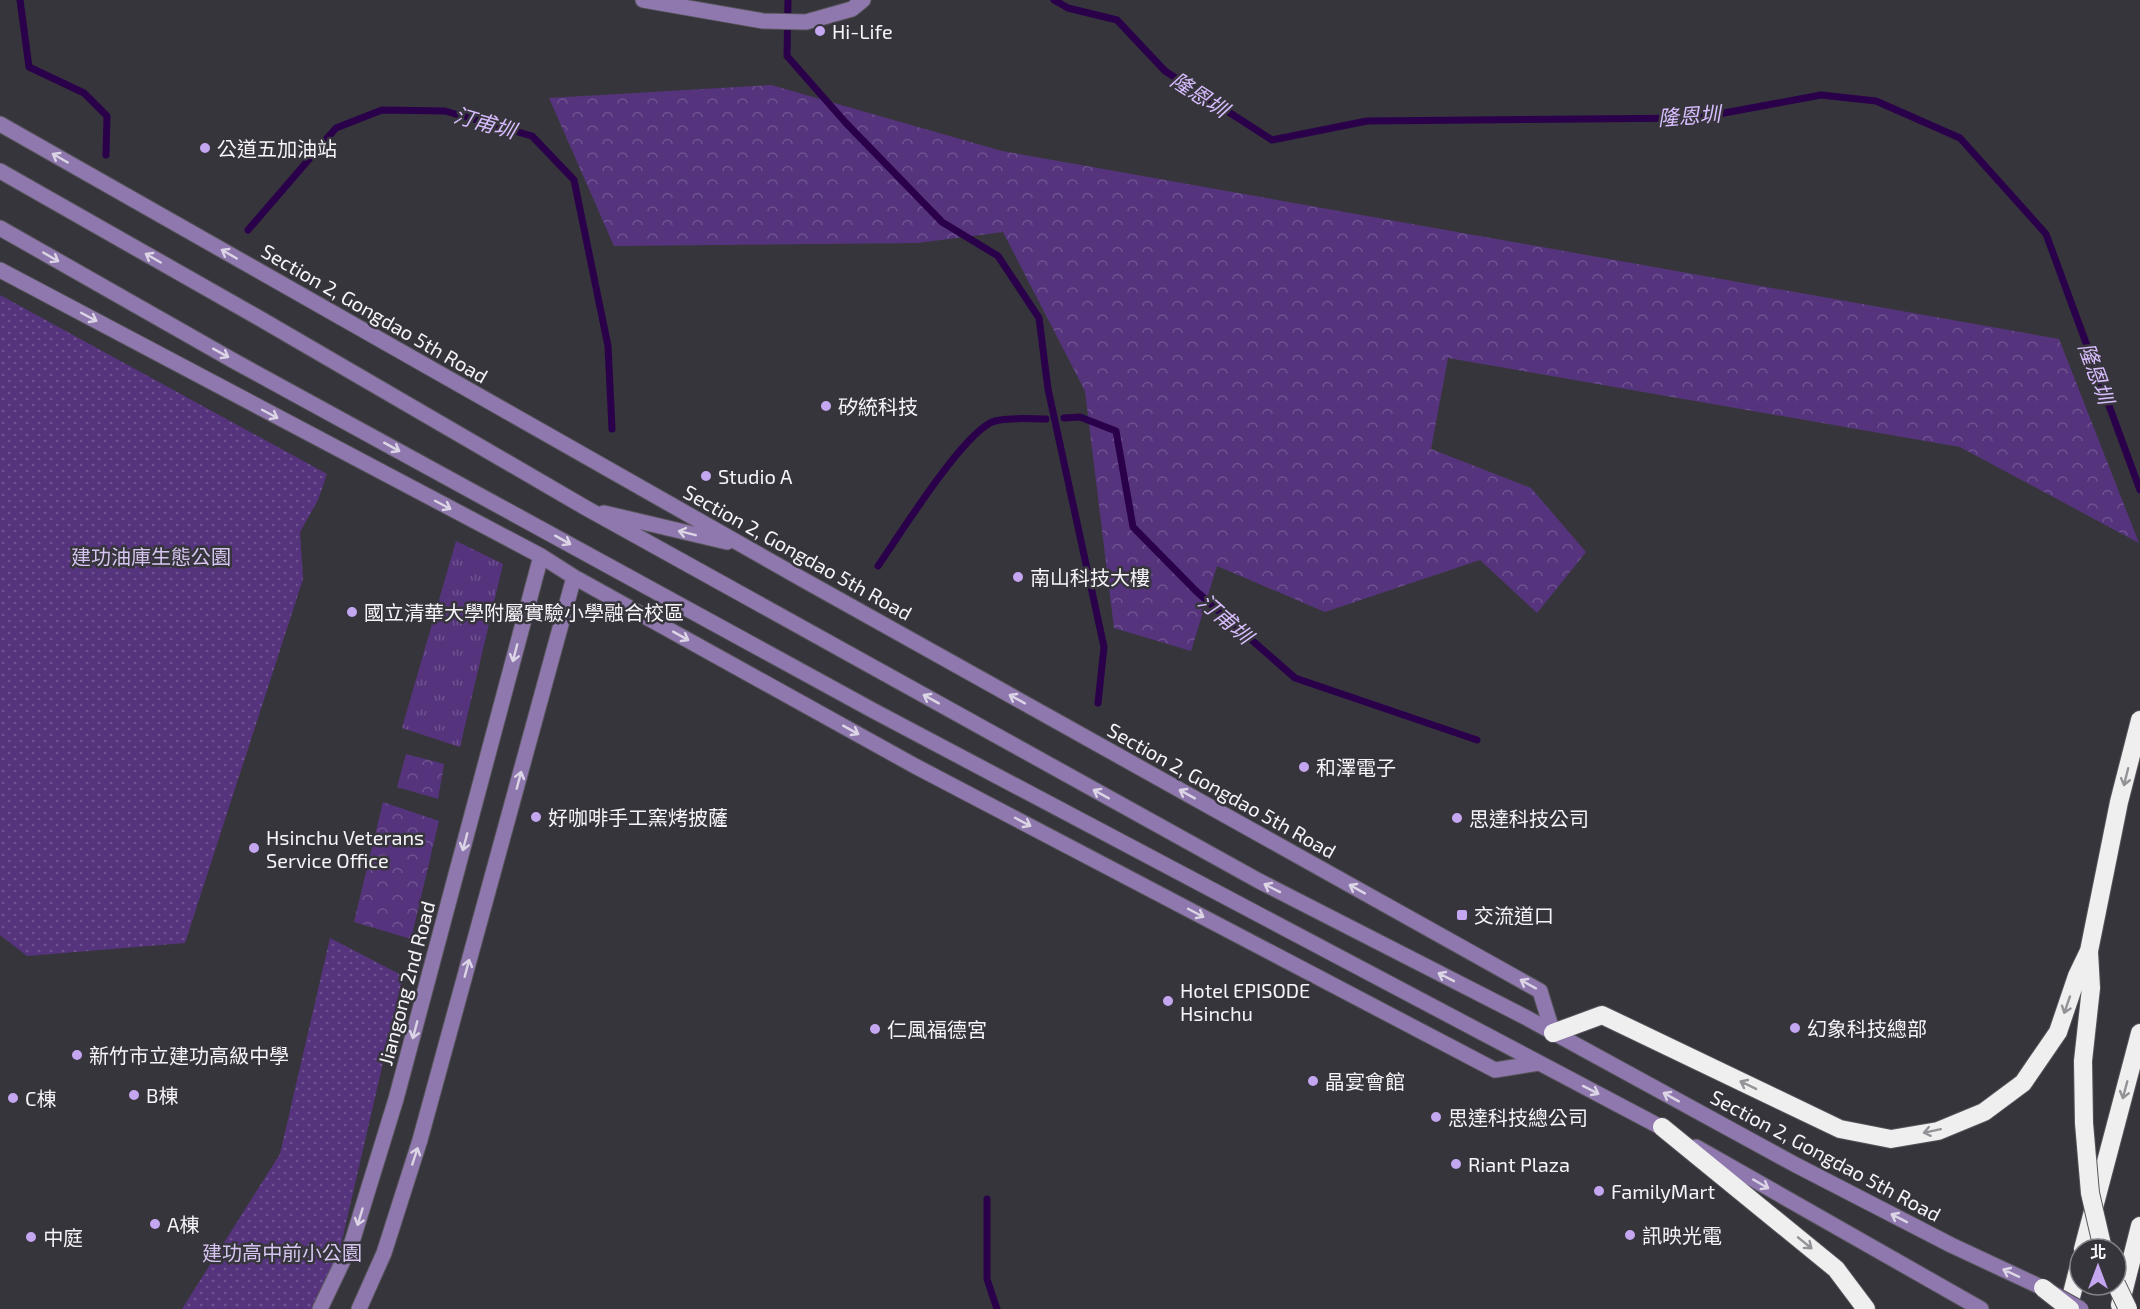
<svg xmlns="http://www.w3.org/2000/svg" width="2140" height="1309" viewBox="0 0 2140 1309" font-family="'Exo 2','Noto Sans TC',sans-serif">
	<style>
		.grass { fill: url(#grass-tufts) }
		.forest { fill: url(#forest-crowns) }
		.park { fill: url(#park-dots) }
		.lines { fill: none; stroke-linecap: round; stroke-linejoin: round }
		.stream { stroke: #2a004a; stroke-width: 7 }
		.minor-casing { stroke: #56545a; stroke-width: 17 }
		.highway-casing { stroke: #56545a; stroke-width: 20 }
		.minor { stroke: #8e78ad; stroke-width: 15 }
		.highway { stroke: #efefef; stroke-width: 18 }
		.minor-bridge-casing { stroke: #56545a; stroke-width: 17; stroke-linecap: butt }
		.highway-bridge-casing { stroke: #56545a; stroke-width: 20; stroke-linecap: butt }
		.minor-bridge { stroke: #8e78ad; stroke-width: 15 }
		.highway-bridge { stroke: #efefef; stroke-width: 18 }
		.oneway { stroke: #dcd5e6 }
		.oneway2 { stroke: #939296 }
		.poi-dot { fill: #c5a6f0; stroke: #37353c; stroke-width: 2 }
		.labels { text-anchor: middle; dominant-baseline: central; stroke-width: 5; stroke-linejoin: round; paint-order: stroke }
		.poi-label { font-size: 20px; fill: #f6f4f9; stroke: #37353c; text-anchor: start }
		.street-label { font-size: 20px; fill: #f6f4f9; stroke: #37353c }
		.park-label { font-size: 20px; fill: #d6c5f0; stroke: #37353c }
		.water-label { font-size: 21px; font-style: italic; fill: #d7bdfd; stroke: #37353c }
	</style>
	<defs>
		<pattern id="grass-tufts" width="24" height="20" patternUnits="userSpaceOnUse" patternTransform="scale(1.5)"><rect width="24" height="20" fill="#56347d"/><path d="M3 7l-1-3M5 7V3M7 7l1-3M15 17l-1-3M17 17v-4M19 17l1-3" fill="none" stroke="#6f5290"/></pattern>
		<pattern id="forest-crowns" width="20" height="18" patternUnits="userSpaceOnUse" patternTransform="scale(1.5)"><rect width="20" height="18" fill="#56347d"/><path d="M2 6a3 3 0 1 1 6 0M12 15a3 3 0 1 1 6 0" fill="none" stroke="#6f5290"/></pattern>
		<pattern id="park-dots" width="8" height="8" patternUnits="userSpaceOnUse" patternTransform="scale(1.5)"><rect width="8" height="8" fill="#56347d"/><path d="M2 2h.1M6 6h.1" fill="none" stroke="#6f5290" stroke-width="1.8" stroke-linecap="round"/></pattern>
	</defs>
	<rect width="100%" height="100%" fill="#37353c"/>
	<!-- grass -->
	<path class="grass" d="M456,541L503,564L460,747L402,728Z"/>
	<!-- forest -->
	<path class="forest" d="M771,85L1002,151L2059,339L2139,543L1960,447L1448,358L1431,449L1531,488L1586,552L1537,613L1480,560L1325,612L1217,566L1191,651L1114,628L1085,391L1003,232L917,243L614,246L549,98Z
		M406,754L444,764L438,799L397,787Z
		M383,802L439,821L411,939L354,922Z"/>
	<!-- park -->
	<path class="park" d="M0,295L327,474L318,500L300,532L303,579L185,943L27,956L0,935Z
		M330,938L403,976L331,1288L316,1309H182L280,1154Z"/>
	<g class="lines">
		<!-- stream -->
		<path class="stream" d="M20,0L29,67L84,93L107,116L106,155
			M788,0L787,56L845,122L942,222L998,256L1039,318L1048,389L1104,647L1098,703
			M1054,0L1068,8L1117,20L1165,71L1272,140L1367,121L1697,118L1821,95L1876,101L1960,138L2046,234L2140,490
			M248,230L336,128L382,110L445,111L532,136L574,180L608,346L612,429
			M1064,418L1080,417L1116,431L1133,527L1196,591L1295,678L1477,740
			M878,566C899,536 965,429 995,421C1009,417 1032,419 1046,419
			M987,1199V1279L997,1309"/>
		<defs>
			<path id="minor" d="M643,0L763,21L806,22L852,9L863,0
				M0,124L802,579L1540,991L1553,1033
				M0,171L259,318L586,508L1259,881L1525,1017L1794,1164L1951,1245
				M0,228L234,361L874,711L1670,1132
				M0,270L541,556L574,577L915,766L1495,1070L1539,1063
				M604,513L727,542
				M1696,1147L1981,1309
				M320,1309L352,1242L396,1099L541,556
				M359,1309L384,1253L420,1140L574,577"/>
			<path id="highway" d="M1553,1033L1602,1015L1840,1129L1891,1139L1938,1131L1984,1112L2023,1083L2058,1032L2077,976L2089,951L2119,802L2140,720
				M2084,1123L2083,1061L2091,988L2089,952
				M1662,1127L1836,1269L1866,1309
				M2083,1249L2140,1033
				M2120,1305L2140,1226
				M2068,1309L2080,1262"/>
		</defs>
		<!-- minor casing -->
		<use href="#minor" class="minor-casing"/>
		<!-- highway casing -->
		<use href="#highway" class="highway-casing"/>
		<!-- minor -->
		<use href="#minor" class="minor"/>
		<!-- highway -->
		<use href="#highway" class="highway"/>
		<defs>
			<path id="minor-bridge" d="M1951,1245L2043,1288L2081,1309"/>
			<path id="highway-bridge" d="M2084,1123L2090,1193L2103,1249
				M2116,1284L2128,1309
				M2043,1288L2070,1309"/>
		</defs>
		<!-- minor-bridge casing -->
		<use href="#minor-bridge" class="minor-bridge-casing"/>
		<!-- highway-bridge casing -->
		<use href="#highway-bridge" class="highway-bridge-casing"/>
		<!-- minor-bridge -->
		<use href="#minor-bridge" class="minor-bridge"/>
		<!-- highway-bridge -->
		<use href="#highway-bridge" class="highway-bridge"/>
	</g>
	<!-- one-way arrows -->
	<defs><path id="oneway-shaft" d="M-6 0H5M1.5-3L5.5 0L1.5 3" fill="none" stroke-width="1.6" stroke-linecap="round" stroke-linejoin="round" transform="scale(1.5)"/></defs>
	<g class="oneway">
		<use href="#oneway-shaft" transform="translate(60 158) rotate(-150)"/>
		<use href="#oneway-shaft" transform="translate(229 254) rotate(-150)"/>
		<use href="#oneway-shaft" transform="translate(51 257) rotate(30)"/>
		<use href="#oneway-shaft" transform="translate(153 258) rotate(-150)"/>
		<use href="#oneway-shaft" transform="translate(89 317) rotate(28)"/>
		<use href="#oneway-shaft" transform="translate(221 353) rotate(29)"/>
		<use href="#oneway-shaft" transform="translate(270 414) rotate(28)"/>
		<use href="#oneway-shaft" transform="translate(392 447) rotate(29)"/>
		<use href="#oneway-shaft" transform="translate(443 505) rotate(28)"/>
		<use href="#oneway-shaft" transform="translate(687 533) rotate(-166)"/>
		<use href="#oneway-shaft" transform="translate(563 540) rotate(29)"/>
		<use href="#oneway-shaft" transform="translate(681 636) rotate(29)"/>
		<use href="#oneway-shaft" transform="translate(515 653) rotate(105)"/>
		<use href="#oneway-shaft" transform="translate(931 699) rotate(-151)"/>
		<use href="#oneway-shaft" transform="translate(1017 699) rotate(-151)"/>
		<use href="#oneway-shaft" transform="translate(851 730) rotate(29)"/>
		<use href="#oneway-shaft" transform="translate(519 780) rotate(-75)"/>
		<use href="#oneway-shaft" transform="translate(1101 794) rotate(-151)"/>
		<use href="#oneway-shaft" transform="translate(1187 794) rotate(-151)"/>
		<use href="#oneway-shaft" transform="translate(1023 822) rotate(28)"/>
		<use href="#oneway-shaft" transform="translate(465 842) rotate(105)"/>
		<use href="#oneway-shaft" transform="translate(1272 888) rotate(-153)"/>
		<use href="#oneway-shaft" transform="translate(1357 889) rotate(-151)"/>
		<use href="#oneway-shaft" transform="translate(1196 913) rotate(28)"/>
		<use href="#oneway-shaft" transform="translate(467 968) rotate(-75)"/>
		<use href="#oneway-shaft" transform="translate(1446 977) rotate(-153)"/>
		<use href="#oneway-shaft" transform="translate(1528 984) rotate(-151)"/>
		<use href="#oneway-shaft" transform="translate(415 1030) rotate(105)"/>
		<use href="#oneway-shaft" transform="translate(1591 1090) rotate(27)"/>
		<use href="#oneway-shaft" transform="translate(1671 1097) rotate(-151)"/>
		<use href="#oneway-shaft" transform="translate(415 1156) rotate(-72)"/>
		<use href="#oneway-shaft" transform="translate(1761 1184) rotate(30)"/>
		<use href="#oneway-shaft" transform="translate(360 1217) rotate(107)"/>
		<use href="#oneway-shaft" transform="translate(1899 1218) rotate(-153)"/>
		<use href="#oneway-shaft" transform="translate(2011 1273) rotate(-155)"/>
	</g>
	<g class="oneway2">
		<use href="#oneway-shaft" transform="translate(2126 777) rotate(104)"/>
		<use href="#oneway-shaft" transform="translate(2067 1005) rotate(109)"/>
		<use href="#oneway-shaft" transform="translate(1748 1085) rotate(-154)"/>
		<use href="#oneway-shaft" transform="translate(2125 1090) rotate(105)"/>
		<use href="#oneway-shaft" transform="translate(1932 1131) rotate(168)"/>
		<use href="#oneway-shaft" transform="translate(1805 1243) rotate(39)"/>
	</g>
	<!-- markers -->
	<g class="poi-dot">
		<circle cx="820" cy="31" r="6"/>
		<circle cx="205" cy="148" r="6"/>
		<circle cx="826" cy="406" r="6"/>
		<circle cx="706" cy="476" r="6"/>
		<circle cx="1018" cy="577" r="6"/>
		<circle cx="352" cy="612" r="6"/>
		<circle cx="1304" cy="767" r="6"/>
		<circle cx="536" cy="817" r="6"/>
		<circle cx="1457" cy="818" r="6"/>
		<circle cx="254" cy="848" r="6"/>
		<rect x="1456" y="909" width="12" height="12" rx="3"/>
		<circle cx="1168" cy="1001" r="6"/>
		<circle cx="1795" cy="1028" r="6"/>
		<circle cx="875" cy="1029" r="6"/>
		<circle cx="77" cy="1055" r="6"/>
		<circle cx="1313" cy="1081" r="6"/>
		<circle cx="134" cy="1095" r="6"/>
		<circle cx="13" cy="1098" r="6"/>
		<circle cx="1436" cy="1117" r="6"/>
		<circle cx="1456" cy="1164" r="6"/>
		<circle cx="1599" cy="1191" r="6"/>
		<circle cx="155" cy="1224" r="6"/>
		<circle cx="1630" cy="1235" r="6"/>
		<circle cx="31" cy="1237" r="6"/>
	</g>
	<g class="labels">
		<!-- poi labels -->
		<g class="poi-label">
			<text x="832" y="31">Hi-Life</text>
			<text x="217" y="148">公道五加油站</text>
			<text x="838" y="406">矽統科技</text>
			<text x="718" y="476">Studio A</text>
			<text x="1030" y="577">南山科技大樓</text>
			<text x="364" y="612">國立清華大學附屬實驗小學融合校區</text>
			<text x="1316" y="767">和澤電子</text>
			<text x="548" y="817">好咖啡手工窯烤披薩</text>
			<text x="1469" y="818">思達科技公司</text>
			<text x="266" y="837">Hsinchu Veterans<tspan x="266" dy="23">Service Office</tspan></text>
			<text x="1474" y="915">交流道口</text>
			<text x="1180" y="990">Hotel EPISODE<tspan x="1180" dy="23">Hsinchu</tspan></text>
			<text x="1807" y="1028">幻象科技總部</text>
			<text x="887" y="1029">仁風福德宮</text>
			<text x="89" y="1055">新竹市立建功高級中學</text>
			<text x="1325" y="1081">晶宴會館</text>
			<text x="146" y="1095">B棟</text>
			<text x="25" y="1098">C棟</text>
			<text x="1448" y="1117">思達科技總公司</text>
			<text x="1468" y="1164">Riant Plaza</text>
			<text x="1611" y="1191">FamilyMart</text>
			<text x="167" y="1224">A棟</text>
			<text x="1642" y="1235">訊映光電</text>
			<text x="43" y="1237">中庭</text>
		</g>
		<!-- street labels -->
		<g class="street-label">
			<text transform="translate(375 313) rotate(30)">Section 2, Gongdao 5th Road</text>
			<text transform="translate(798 552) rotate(29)">Section 2, Gongdao 5th Road</text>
			<text transform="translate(1222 790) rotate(29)">Section 2, Gongdao 5th Road</text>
			<text transform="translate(406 983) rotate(-75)">Jiangong 2nd Road</text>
			<text transform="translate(1826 1155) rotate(28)">Section 2, Gongdao 5th Road</text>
		</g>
		<!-- park labels -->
		<g class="park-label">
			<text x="151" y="556">建功油庫生態公園</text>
			<text x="282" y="1252">建功高中前小公園</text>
		</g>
		<!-- water labels -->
		<g class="water-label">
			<text transform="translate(1200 94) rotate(33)">隆恩圳</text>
			<text transform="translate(1689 115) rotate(-4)">隆恩圳</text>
			<text transform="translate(485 122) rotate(16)">汀甫圳</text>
			<text transform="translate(2097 373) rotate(70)">隆恩圳</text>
			<text transform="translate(1226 618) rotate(41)">汀甫圳</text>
		</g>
	</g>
	<!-- north arrow -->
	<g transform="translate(2098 1267)"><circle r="28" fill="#37353c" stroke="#838188" stroke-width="1.5"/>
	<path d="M0-4.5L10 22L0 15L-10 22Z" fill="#c5a6f0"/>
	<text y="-9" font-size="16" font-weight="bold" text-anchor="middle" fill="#f6f4f9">北</text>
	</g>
</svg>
